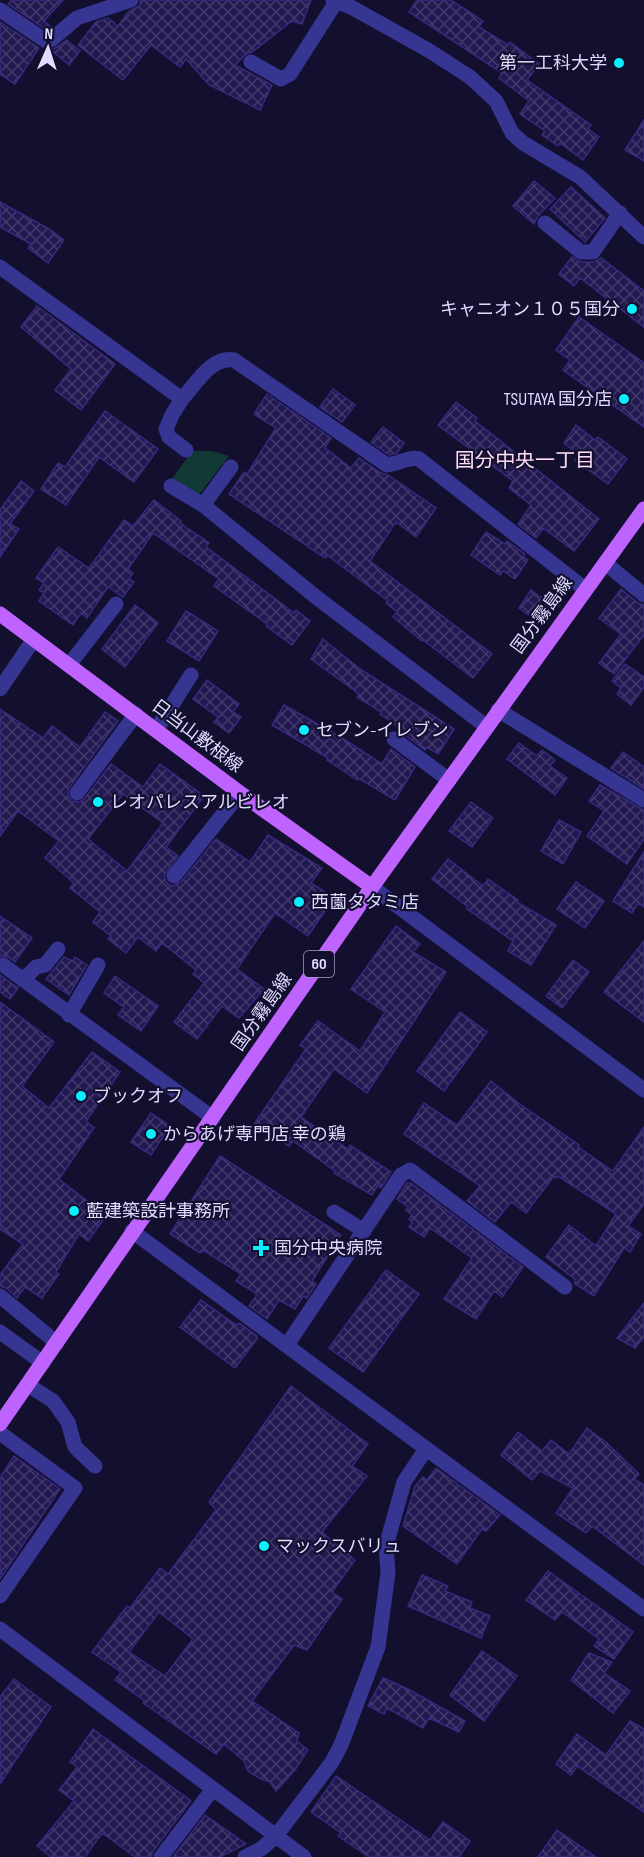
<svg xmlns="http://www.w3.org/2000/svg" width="644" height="1857" viewBox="0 0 644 1857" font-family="'Sofia Sans Condensed','Noto Sans JP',sans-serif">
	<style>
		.green { fill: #113936 }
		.building { fill: url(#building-cross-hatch); stroke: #37297f; stroke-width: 1.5; fill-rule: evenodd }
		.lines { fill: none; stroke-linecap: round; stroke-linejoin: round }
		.minor { stroke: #363591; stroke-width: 15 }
		.major { stroke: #bf63ff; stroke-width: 15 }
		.poi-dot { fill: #08efff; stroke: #130f2e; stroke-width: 2 }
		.labels { text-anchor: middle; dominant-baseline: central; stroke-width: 4.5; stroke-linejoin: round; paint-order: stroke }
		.shield { fill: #130f2e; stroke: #a29ec0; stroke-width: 1.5 }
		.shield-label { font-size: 16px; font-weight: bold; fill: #dfdcff }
		.poi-label { font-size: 18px; fill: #dfdcff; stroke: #130f2e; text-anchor: start }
		.street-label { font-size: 18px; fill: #dfdcff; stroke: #130f2e }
		.neighbourhood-label { font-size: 20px; fill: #ffdef4; stroke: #130f2e }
	</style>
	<defs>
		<pattern id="building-cross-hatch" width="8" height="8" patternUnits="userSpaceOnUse" patternTransform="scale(1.5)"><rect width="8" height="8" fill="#221951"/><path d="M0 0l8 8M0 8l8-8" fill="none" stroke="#423a6b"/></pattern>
	</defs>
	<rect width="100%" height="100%" fill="#130f2e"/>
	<!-- green -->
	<path class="green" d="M192,451H212L229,456L198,496L172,479Z"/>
	<!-- building -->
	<path class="building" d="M12,0H63L44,21L51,27L47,30L8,4Z
		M141,0H311L302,24L292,21L252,52L246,54L235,65L272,85L260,110L209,85L186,59L180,67L151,45L123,80L78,45L96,22L108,18L118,26L129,11L139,6Z
		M417,0H451L483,21L479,27L508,45L510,42L539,64L527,80L591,125L588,129L599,137L583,160L560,143L558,146L542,135L545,131L520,114L529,101L499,78L502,73L409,12Z
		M0,22L39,48L15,84L0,74Z
		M67,40L80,51L69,65L51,50L57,47Z
		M644,120V161L625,150Z
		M534,181L555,198L538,216L534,224L513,206Z
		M571,187L605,218L585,242L550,209Z
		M0,202L49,229L64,240L48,263L28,248L31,244L0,227Z
		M572,257L581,262H594L601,258L644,291V327L580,278L574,286L559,274Z
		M37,306L115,364L81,410L55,390L71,369L21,327Z
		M579,317L644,363V427L563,370L570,360L556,350Z
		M333,389L355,405L342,422L320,407Z
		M267,394L331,438L325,448L351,468L359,458L381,473L388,475L436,508L416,537L396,522L370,561L492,654L473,678L423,640L422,641L393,617L397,612L386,603L388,601L327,555L325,558L229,494L244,472L247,474L276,428L254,414Z
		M456,402L477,418L475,421L599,519L574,551L543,528L536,538L518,524L531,505L509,488L513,481L438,425Z
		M105,411L158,449L134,482L99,457L66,505L41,489L58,463L65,467Z
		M576,425L595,440L598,437L627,459L608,484L575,460L579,455L564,443Z
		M383,427L404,443L397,453L389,455L371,442Z
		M21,481L34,491L10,524L19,529L0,557V510Z
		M154,500L181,521L180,523L209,543L206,547L294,613L296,610L310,621L292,645L266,626L267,624L214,586L219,579L153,533L128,569L133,573L129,579L134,582L123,597L108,587L87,618L81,613L73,625L39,601L44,593L39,590L44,583L36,578L58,547L89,568L124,520L133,526Z
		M486,532L505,544L507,541L525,554L523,557L528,560L515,579L503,571L500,575L471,555Z
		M621,589L638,603L644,605V635L614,674L599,663L621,634L599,618Z
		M531,590L549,603L537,621L519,608Z
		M135,605L158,623L125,667L102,649Z
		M186,611L218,631L199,661L167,641Z
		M323,639L360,669L454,729L438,754L427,747L425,750L401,732L403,730L380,714L381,712L357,697L359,694L311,659Z
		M625,664L644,677V687L631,705L617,694L621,688L612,681Z
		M207,680L239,704L233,712L241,717L229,733L214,722L218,717L193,699Z
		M284,705L342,738L382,764L391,749L415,767L395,800L358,778L357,780L327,760L328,758L272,725Z
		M0,709L43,738L52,726L80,747L105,712L118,721L69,788L68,796L72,801L80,802L84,799L111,764L143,787L160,764L204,796L166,847L178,856L165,874V880L168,884L173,886L181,882L216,839L250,862L268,835L322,868L311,883L334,898L308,936L275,913L237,969L264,989L239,1018L222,1006L197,1039L174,1022L204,983L193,974L196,970L162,943L156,951L138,937L126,953L108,939L111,936L93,922L100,912L70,888L74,883L45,858L59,841L18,811L0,836ZM123,794L163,823L127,871L88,839Z
		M519,743L537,756L542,750L555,760L550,766L567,778L555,795L507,759Z
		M623,752L644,767V789L611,768Z
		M600,785L644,810V839L627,864L587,836L604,811L589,801Z
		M471,802L493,818L472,847L449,831Z
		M559,820L581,832L563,864L541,851Z
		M644,852V907L638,903L632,913L613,901Z
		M448,859L483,886L488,879L518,900L517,902L556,925L531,965L508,951L513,941L467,909L468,907L432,879Z
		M576,882L604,901L585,928L557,909Z
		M0,916L32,938L15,962L8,957L0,956Z
		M396,926L420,944L413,952L446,972L367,1093L334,1069L301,1117L348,1149L350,1145L391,1172L381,1188L378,1185L372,1195L334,1173L335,1171L293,1141L289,1146L254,1124L306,1049L300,1045L318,1021L360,1051L385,1012L351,989Z
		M644,941V1022L604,992Z
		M64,957L73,961L75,957L87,965L69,995L46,979Z
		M573,960L589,972L562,1008L546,996Z
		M0,975L18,988L10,999L0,992Z
		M115,976L158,1006L141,1031L118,1015L124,1007L104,993Z
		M0,1002L54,1042L22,1086L49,1108L92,1052L120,1072L86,1121L94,1128L59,1179L106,1216L88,1241L79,1234L56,1272L59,1274L42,1298L25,1287L17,1298L6,1288L0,1286V1275L23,1244L0,1229Z
		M460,1012L487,1032L444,1091L417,1071Z
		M491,1081L517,1102L579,1145L578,1147L613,1171L644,1127V1204L628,1226L641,1234L630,1252L624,1248L594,1296L574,1283L576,1280L546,1257L569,1225L596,1246L616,1214L558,1176L556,1178L554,1176L526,1213L511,1202L495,1222L467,1201L480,1186L404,1134L424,1103L457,1125Z
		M151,1113L170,1126L151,1155L131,1142Z
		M220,1156L341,1235L312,1281L316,1284L307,1298L303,1296L295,1309L279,1300L267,1319L249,1306L257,1294L236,1281L241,1274L203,1250L200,1253L170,1234Z
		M407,1183H411L523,1267L502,1297L494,1291L476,1319L444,1299L472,1258L430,1228L424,1237L409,1227L412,1222L409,1219L412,1215L406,1210L408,1207L397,1199Z
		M386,1270L419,1294L363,1372L329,1348Z
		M201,1300L232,1322L237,1325L239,1323L257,1336V1339L235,1368L180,1327Z
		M644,1303V1337L635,1348L617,1338Z
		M291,1386L368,1444L352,1466L367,1476L322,1532L355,1560L332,1592L342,1599L307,1650L294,1645L252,1701L299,1733L297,1741L308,1750L295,1770L276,1791L270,1782L259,1778L248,1771L244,1761L224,1744L216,1754L143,1703L145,1701L115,1680L121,1672L92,1652L127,1606L130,1608L160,1568L168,1574L216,1510L209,1502ZM159,1612L193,1639L165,1676L129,1652Z
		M587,1428L607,1443L639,1474L634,1479L644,1485V1565L592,1526L586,1533L556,1513L573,1488L540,1471L532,1480L501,1455L518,1432L542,1451L551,1440L569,1454Z
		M14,1456L60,1489L0,1579V1478Z
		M436,1468L500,1515L486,1531L482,1529L457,1564L403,1526L415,1486L423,1477L427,1480Z
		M548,1571L633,1632L614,1659L594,1646L599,1639L562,1612L555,1620L526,1600Z
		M422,1575L448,1586L445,1591L472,1602L470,1608L490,1616L481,1638L408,1606Z
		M482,1651L517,1676L484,1721L450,1695Z
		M589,1653L612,1662L604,1673L630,1691L613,1713L571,1680Z
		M383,1678L408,1689L465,1721L459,1732L429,1718L423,1728L387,1708L384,1714L368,1706Z
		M14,1679L51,1707L0,1784V1697Z
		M630,1721L644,1729V1812L577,1766L571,1775L556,1764L577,1734L606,1755Z
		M93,1729L191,1801L153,1851L151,1857H135L102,1833L85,1857H51L37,1846L74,1801L59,1790L77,1767L70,1762Z
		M336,1776L430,1840L443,1822L470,1841L459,1857H369L338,1836L341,1833L311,1812Z
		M205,1815L246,1844L220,1857H173Z
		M557,1830L596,1857H538Z"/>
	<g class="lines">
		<!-- minor -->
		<path class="minor" d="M333,0L351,7L428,50L470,77L496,101L512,133L523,143L580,177L644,237
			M0,10L46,41L51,40L77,18L131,0
			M251,62L281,79L290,74L336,2
			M545,223L581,252H593L620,213
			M0,267L182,399C196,384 211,356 234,360L387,465C398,464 409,456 419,459L585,589
			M182,399L172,415L166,429L169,437L186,450
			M171,486L203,505L316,597L487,727
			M203,505L231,467
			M605,563L644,595
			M69,665L116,604
			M0,689L34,639
			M498,710L644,800
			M156,730L191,675
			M394,739L449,780
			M77,793L136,714
			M174,876L240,793
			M372,887L644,1090
			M3,965L213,1118
			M23,980L36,967L45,965L58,949
			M69,1015L98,965
			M334,1212L364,1231
			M132,1231C302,1358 473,1483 644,1609
			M0,1296L57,1343
			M0,1332L43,1363
			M287,1345L401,1175L410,1170L565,1287
			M28,1385L53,1401L68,1422L75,1447L95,1466
			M0,1433L75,1488L0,1596
			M0,1629L304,1857
			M161,1857L213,1789
			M245,1857L261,1849L276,1836L332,1762L341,1745L378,1647L388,1573L386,1546L404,1482L426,1449"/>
		<!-- major -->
		<path class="major" d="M0,614L240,793L372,887
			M0,1424L372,887L644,509"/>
	</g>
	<!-- markers -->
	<g class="poi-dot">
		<circle cx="619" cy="63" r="6"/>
		<circle cx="632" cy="309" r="6"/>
		<circle cx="624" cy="399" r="6"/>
		<circle cx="304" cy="730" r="6"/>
		<circle cx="98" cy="802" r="6"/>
		<circle cx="299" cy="902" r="6"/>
		<circle cx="81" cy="1096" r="6"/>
		<circle cx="151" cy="1134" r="6"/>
		<circle cx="74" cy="1211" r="6"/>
		<path d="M258 1239h6v6h6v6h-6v6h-6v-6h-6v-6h6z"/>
		<circle cx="264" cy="1546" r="6"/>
	</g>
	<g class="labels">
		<!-- shield labels -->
		<rect class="shield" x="304" y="951" width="30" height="26" rx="4.5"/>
		<g class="shield-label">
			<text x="319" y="964">60</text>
		</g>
		<!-- poi labels -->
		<g class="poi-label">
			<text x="607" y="63" text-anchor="end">第一工科大学</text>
			<text x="620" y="309" text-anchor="end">キャニオン１０５国分</text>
			<text x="612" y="399" text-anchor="end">TSUTAYA 国分店</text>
			<text x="316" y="730">セブン-イレブン</text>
			<text x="110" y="802">レオパレスアルビレオ</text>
			<text x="311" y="902">西薗タタミ店</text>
			<text x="93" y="1096">ブックオフ</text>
			<text x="163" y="1134">からあげ専門店 幸の鶏</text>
			<text x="86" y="1211">藍建築設計事務所</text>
			<text x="274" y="1248">国分中央病院</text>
			<text x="276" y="1546">マックスバリュ</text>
		</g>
		<!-- street labels -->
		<g class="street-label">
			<text transform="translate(542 615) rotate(-54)">国分霧島線</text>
			<text transform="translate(197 736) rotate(37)">日当山敷根線</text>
			<text transform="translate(262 1012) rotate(-55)">国分霧島線</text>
		</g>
		<!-- neighbourhood labels -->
		<g class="neighbourhood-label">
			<text x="525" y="461">国分中央一丁目</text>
		</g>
	</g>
	<!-- north arrow -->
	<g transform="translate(48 48) rotate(3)" stroke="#130f2e" stroke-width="4.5" paint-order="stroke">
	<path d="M0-4.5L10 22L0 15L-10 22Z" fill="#dfdcff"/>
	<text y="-9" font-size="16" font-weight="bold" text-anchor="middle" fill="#dfdcff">N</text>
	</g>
</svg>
